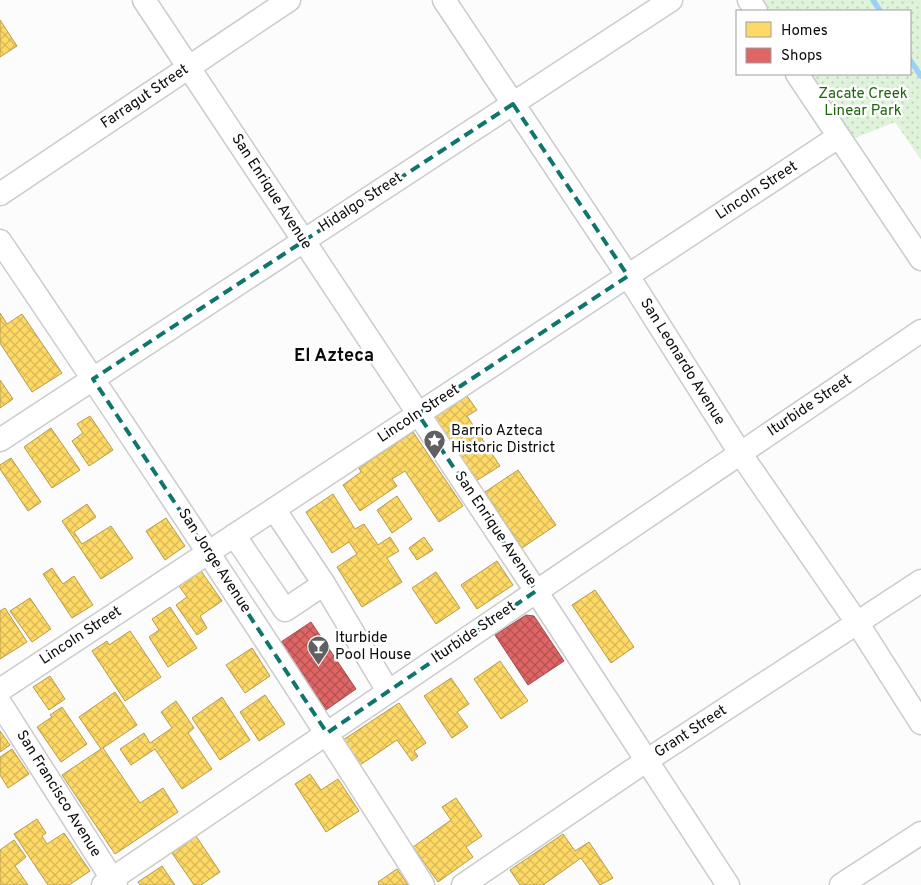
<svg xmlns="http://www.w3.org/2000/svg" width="921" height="885" viewBox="0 0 921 885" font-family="Overpass,sans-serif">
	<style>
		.park { fill: url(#park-dots) }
		.homes { fill: url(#homes-cross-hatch); stroke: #b69c4c }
		.shops { fill: url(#shops-cross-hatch); stroke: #a04b4c }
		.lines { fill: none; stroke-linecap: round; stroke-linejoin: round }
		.stream { stroke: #9dd1f4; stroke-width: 5.5 }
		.minor-casing { stroke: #cbcbcd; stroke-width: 25 }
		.minor { stroke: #fff; stroke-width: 22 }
		.marked { fill: none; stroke: #0f766e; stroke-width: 4; stroke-dasharray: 10 6; stroke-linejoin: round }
		.labels { text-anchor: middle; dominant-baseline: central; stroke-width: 5; stroke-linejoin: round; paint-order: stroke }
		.park-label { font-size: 15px; fill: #1f640f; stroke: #fff }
		.street-label { font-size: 15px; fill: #0c0c0f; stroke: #fff }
		.poi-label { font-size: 15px; fill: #0c0c0f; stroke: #fff; text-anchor: start }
		.quarter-label { font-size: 18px; font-weight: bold; fill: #0c0c0f; stroke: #fff }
	</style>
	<defs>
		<pattern id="park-dots" width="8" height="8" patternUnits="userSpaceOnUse" patternTransform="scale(1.25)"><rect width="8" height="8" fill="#def3da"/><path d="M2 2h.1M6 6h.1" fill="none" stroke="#bdcfba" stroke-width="1.8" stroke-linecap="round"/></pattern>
		<pattern id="homes-cross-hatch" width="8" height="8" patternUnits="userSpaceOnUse" patternTransform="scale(1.25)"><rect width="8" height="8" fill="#ffd966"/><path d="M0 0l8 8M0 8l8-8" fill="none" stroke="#d9b957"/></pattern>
		<pattern id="shops-cross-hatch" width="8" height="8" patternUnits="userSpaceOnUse" patternTransform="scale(1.25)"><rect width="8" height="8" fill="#e06666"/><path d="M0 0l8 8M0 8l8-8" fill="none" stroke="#b45252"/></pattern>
	</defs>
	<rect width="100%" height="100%" fill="#fcfcfc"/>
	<!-- park -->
	<path class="park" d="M758,0H921V160L895,122L850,140L807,74H910V11H766Z"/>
	<!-- homes -->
	<path class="homes" d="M0,20L17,46L0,57Z
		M0,313L7,324L22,314L62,373L32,392L0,343Z
		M0,380L13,399L0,408Z
		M467,396L477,410L467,416L500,466L476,481L434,418Z
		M90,416L113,450L89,466L72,441L83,433L77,424Z
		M51,428L80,470L52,488L24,447Z
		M413,432L463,506L439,522L405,471L392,479L397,486L360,511L343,485L361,472L359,468Z
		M11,458L41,502L28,511L0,469V465Z
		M518,470L556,525L522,548L485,492Z
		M333,494L355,529L364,524L378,545L390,537L399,551L387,558L402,582L362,607L337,567L357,554L349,542L332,553L306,512Z
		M397,496L412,519L392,533L377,510Z
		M87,504L96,517L74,532L82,544L111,526L133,558L101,579L62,521Z
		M166,518L185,546L165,560L146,531Z
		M424,537L433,550L417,560L409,548Z
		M497,561L513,585L477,609L461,585Z
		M52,568L63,584L74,576L93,605L72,618L43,574Z
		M201,571L222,601L200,616L207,628L197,635L176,605L187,597L179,586Z
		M436,572L460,608L436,624L412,588Z
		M595,590L634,647L611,663L572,605Z
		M30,598L51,629L32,642L10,611Z
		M170,607L197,648L168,667L149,637L159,630L152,619Z
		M5,608L27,642L0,659V611Z
		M130,631L161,677L125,701L92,651L107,641L109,645Z
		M252,648L270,676L245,693L226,665Z
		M500,661L528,701L501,719L474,679Z
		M50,676L65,699L49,710L33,687Z
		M451,678L469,704L457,712L468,727L452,738L424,696Z
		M115,692L137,725L103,748L140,803L163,788L178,812L115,854L62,775L101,749L79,717Z
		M265,695L285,724L259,741L240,712Z
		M222,697L250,740L220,760L192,718Z
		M176,701L194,728L188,733L212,769L182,789L155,749L131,765L120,749L144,733L150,743L172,728L161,712Z
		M399,703L426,743L414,751L418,756L412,761L397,740L360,765L343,740Z
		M62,707L87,744L61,762L37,727L52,717L50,715Z
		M0,731L10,745L0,752Z
		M12,749L29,774L8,788L0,775V757Z
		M310,774L321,790L338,779L359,811L326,832L295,784Z
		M456,798L482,836L466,847L473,857L438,882L413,847L451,820L442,807Z
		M37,819L46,833L42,836L47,844L64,833L90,871L69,885H48L14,834Z
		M563,834L575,851L589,842L613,878L600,885L581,858L543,885H520L510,870Z
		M196,836L220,872L201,885H194L172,853Z
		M14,840L26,857L15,866L28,885H0V850Z
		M162,866L175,885H140L138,882Z
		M397,869L408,885H379L378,882Z"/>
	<!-- shops -->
	<path class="shops" d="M526,615L534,616L564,661L528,685L495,635Z
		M311,622L356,689L326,710L281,642Z"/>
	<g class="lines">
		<!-- stream -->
		<path class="stream" d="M873,0L880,11
			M910,60L921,76"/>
		<defs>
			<path id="minor" d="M144,0L536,591L728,885
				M444,0L628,276L740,453L858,624L921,723
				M749,0L756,11
				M797,74L921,259
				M0,194L289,0
				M0,241C144,454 286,668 423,885
				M0,440L671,0
				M274,509L324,584
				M234,535L285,610L324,584L388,691
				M0,690L838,137
				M0,703L116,885
				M103,885L921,331
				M463,885L646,761L921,581
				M841,885L921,833"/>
		</defs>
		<!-- minor casing -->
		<use href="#minor" class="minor-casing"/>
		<!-- minor -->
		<use href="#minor" class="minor"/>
	</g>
	<!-- marked area -->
	<path class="marked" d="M513,104L628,276L418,414L536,591L327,733L93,379Z"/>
	<!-- icons -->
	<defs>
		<symbol id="sight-pin" viewBox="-11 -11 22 30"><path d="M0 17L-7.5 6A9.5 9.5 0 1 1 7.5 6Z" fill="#606062" stroke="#fff"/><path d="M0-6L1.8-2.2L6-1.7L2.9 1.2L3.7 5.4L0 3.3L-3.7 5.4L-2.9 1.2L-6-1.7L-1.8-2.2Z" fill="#fff"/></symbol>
		<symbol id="bar-pin" viewBox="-11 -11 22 30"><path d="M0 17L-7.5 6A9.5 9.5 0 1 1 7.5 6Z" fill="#606062" stroke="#fff"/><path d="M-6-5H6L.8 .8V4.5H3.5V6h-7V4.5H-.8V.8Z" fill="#fff"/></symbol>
	</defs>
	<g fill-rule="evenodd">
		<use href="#sight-pin" x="422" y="428" width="25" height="34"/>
		<use href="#bar-pin" x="306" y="634" width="25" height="34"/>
	</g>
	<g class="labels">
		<!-- park labels -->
		<g class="park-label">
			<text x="863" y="94">Zacate Creek<tspan x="863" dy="17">Linear Park</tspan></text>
		</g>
		<!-- street labels -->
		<g class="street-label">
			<text transform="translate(145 97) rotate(-34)">Farragut Street</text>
			<text transform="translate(757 191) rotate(-33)">Lincoln Street</text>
			<text transform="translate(271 192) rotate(57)">San Enrique Avenue</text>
			<text transform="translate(361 203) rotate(-33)">Hidalgo Street</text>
			<text transform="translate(682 362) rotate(58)">San Leonardo Avenue</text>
			<text transform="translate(810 406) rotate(-34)">Iturbide Street</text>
			<text transform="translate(419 414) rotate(-33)">Lincoln Street</text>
			<text transform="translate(495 529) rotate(56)">San Enrique Avenue</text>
			<text transform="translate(214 561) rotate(57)">San Jorge Avenue</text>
			<text transform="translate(474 633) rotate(-34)">Iturbide Street</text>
			<text transform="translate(81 636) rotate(-33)">Lincoln Street</text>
			<text transform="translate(691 732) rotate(-33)">Grant Street</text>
			<text transform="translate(58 794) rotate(58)">San Francisco Avenue</text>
		</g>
		<!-- poi labels -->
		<g class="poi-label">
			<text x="451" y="431">Barrio Azteca<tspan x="451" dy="17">Historic District</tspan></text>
			<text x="335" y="638">Iturbide<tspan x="335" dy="17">Pool House</tspan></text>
		</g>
		<!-- quarter labels -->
		<g class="quarter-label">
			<text x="334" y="356">El Azteca</text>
		</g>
	</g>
	<!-- legend -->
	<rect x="736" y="10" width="175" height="65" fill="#ffffff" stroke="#9e9e9f"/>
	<rect x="746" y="22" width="25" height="15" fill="#ffd966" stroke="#9e9e9f"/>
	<text x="781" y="35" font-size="15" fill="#0c0c0f">Homes</text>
	<rect x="746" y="48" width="25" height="15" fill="#e06666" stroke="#9e9e9f"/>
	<text x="781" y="60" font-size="15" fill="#0c0c0f">Shops</text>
</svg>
